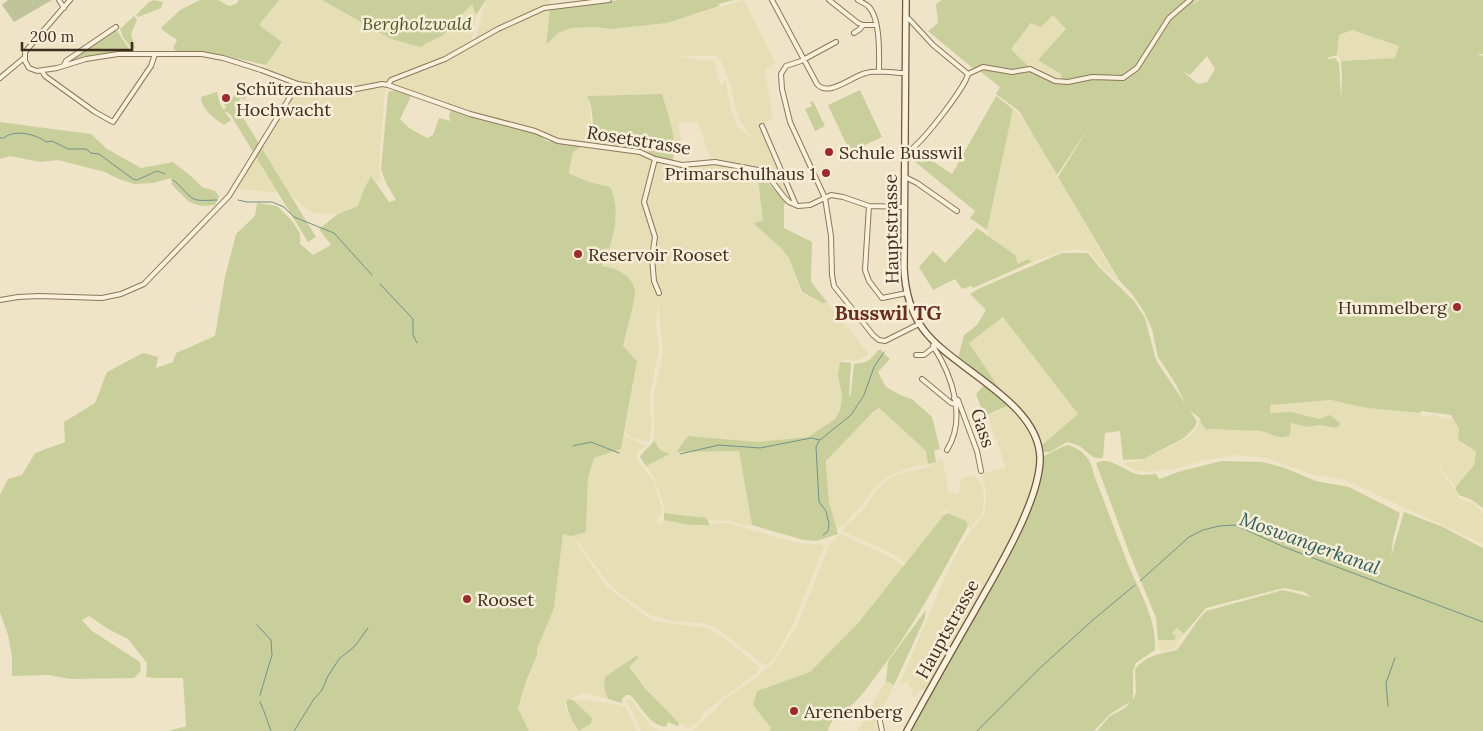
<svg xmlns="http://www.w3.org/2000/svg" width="1483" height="731" viewBox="0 0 1483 731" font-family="Lora,serif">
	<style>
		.farmland { fill: #e6deb5; fill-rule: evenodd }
		.green { fill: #c9cf9b; fill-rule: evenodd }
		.cemetery { fill: #bfc49a }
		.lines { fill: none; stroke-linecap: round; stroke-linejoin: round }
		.stream { stroke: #6f938a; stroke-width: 1 }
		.street-casing { stroke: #8d765c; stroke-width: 6 }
		.secondary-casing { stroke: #6f573f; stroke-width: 8 }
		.street { stroke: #faf1dc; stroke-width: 4 }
		.secondary { stroke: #faf1dc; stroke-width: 5.5 }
		.poi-dot { fill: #9e2a2b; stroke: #f7eed8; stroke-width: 2 }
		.labels { text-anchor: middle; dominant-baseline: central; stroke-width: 5; stroke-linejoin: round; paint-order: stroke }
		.park-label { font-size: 18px; font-style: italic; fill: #4d5a26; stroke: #f7eed8 }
		.poi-label { font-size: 18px; fill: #3d2e20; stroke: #f7eed8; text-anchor: start }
		.street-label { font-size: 18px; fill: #3d2e20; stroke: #f7eed8 }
		.water-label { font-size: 19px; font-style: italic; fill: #2f5d5a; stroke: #f7eed8 }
		.quarter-label { font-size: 20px; font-weight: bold; fill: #6b2e1e; stroke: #f7eed8 }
	</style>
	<rect width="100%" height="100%" fill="#f0e4c8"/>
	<!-- farmland -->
	<path class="farmland" d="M279,0H322L391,39L420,47L443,35L472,4L476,15L471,43L425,66L375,85L348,88L324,87L301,83L264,69L282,42L259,25Z
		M486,0H551L550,4L496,27L478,39L476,37Z
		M744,0L776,63L765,70L773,117L763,125L760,127L794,201H790L786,197L765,170L738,164L711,161L698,122H684L678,125L686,154L675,151L674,143L662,94L588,96L594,144L554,139L536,128L467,112L394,85L393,83L413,74L432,68L501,30L550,9L546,46L558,33L571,28L594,27L613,29L667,23ZM680,56H717L721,61L731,86L738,118L752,137L738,128L732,114L725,80L721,87L714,60L703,61Z
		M1053,15L1067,30L1062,74L1063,81H1055L1030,69L1011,49L1032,23Z
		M1352,30L1399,46L1396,58L1341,61L1337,55L1339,35Z
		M301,86L324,90L349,92L380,86L385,89L379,166L381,179L376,182L372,177L364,189L358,206L338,214L315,213L308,210L288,193L236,189L297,89Z
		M1013,109L1018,113L1029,128L1119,282L1102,268L1090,252L1079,249L1063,251L1032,262L1028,259L1018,264L1015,255L989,236L987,230Z
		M637,141L660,145L652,163L645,192L644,207L654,240H658L646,209V202L657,162L688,168L715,163L731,165L730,172L734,182L758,181L763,222L753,223L783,250L789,258L801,293L823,303L827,302L869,354L856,361L843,359L838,376L842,396L840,410L835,419L808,437L758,442L689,436L676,451H739L752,525H743L729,521H717L686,515L664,513L663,503L654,478L646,466L669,454L660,450L654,440V393L663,356L658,301L656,326L659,349L649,400L652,422L649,442L631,438L625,432L637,361L623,346L635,291L609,267L602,266L600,250L613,238L615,223L614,217L615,200L613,193L610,187L589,182L570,174L569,172L573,152L581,147L635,151Z
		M1003,317L1079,413L1041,446L1038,434L1016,406L1004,395L969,343Z
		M1320,400L1342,401L1367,408L1420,413L1424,416L1435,415L1445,419L1452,418L1459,429L1458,440L1476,451L1474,464L1457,489L1441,469L1440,464V470L1455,490L1460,499L1473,503L1483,513V544L1345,480L1314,475L1266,458L1236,455L1201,461L1173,469L1150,472L1138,471L1122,463L1141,461L1187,438L1193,433L1198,426L1199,420L1206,430L1212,428L1233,430H1262L1291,423L1309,427L1319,425L1336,428L1320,419L1291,412L1270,413V405Z
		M1010,405L1023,419L1034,439L1038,455L1036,476L1031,493L1019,524L928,691L921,689L914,698L908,681L899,686L940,588L959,548L985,512L986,495L983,473L1006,468L988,416Z
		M878,408L926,451L928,464L912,467L886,477L874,489L846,523L836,530L829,502L827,459Z
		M624,436L646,446L637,452L636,459L653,480L663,511L660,515L656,516L658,518L656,522L661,525L664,520L689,525L727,523L798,543L825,545L794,622L777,654L766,666L715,627L702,623L673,621L650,615L613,588L604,578L580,544L574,539L606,586L645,616L655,621L707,628L732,644L760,668L758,672L705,711L698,722L688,728L672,717L628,667L637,655L605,677L604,687L608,699L584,693L568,699L566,701L565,707L579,731L592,718L574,701L583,700L615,704L625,707L637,731H529L518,708L526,681L537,655V649L554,608L563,533L586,531L588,478L594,458L619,450Z
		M942,459L949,492L959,494L961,478L974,475L983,487L984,499L982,514L970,529L965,521L943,509L944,515L905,564L897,556L843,531V529L862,511L876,491L890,478L902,473L925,468Z
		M841,534L894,559L904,567L859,622L810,672L757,692L753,705L771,728L770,731H693L706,718L716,710L724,700L752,681L774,662L798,624L830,543Z
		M1177,628L1184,634L1178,642L1173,649L1164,651L1159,650L1158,640L1174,639L1176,637L1172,634Z
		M886,681L894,685L879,718V721L875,722L877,731H857Z
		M627,699L632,700L639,711L650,725L659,731H641L633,712L627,703Z"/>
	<!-- green -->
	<path class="green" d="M154,0L163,2L161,8L138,17L136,15L149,2Z
		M200,0H218L229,6L236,4L239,0H279L259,25L282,42L266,65L210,53L177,52L173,48L177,40L161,29L162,27L180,10Z
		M322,0H486L476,15L472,4L443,35L420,47L391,39Z
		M619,0H734L718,4L720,6L667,23L613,29L594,27L571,28L558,33L546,45L550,9L576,7Z
		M942,0H1197L1194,4L1199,0H1483V54H1477L1483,56V508L1470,499L1459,495L1455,488L1474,465L1476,451L1458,440L1459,429L1451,415L1421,411L1420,413L1367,408L1331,400L1270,405V413L1291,412L1320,419L1330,415L1341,424L1336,428L1319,425L1309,427L1291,423L1290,435C1279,441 1271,433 1261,431C1251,430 1243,430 1233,430C1224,430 1215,427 1206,430L1199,420L1201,419L1190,411L1197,421L1194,428L1184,438L1144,459L1123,460L1120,431L1105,433L1103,458C1091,460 1088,451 1079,446C1075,444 1071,443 1067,442L1050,452H1045L1041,450V446L1078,414L1003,317L969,343L1004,395L958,358L964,335L977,325L986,310L970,294L978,289L1062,253H1088L1099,267L1134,301L1145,318L1156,360L1186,405L1175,383L1158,357L1152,329L1143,310L1132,294L1119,280L1058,177L1091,124L1057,175L1019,111L996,94L1000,87L981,72L983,67L975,70L928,31L938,23L936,4ZM1053,15L1066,29L1038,60L1061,74L1062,81C1035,73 1031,70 1011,49L1031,23L1041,27ZM1352,30L1399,46L1395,58L1341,61L1342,76L1341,100L1339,63L1335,58L1328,59L1327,58L1337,55L1339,35ZM1207,56L1215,69L1207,82L1198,84L1182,71L1190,75Z
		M134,16L137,20L131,34L135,48L132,49L123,37L120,29Z
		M116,29L131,52H114L69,61Z
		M240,86L247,91L249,87L251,89L244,100L241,98L236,106L316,237L308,242L230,114L224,111L231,120L224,125C215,119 201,109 201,97L217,92L220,104L224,110L226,107L224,104L232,99Z
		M399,90L411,96L400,119L409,128L427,138L433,135L439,118L450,121L449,115L452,108L473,117L528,130L537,134L547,141L581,147L573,152L569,172L570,174L589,182L610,187C619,202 616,232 609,248L600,250L602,266C616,268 632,275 635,291C636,297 625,336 623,346L637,361L621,449L594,458L588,478L586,532L571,536L563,534L554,608L537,649V655L526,681L518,708L529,731H169L186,726L183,678H155L146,677L147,663L128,639L108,629L89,616L82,620L92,631L140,662L141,671L134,678L70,679L49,675L12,676V656L8,635L0,612V495L8,479L22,475L35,453L65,442L64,422L95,403L107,372L143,353L158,357L156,368L173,362L176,353L215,336L225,277L236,234L255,216L257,203L277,206L292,221L300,233V244L313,255L331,245L319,229L338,214L358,206L364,189L371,176L389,202L396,200L386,183L381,169L388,93L390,91Z
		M860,90L882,137L850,152L828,105Z
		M662,94C667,112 680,145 672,162L655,158V156L648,154L651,144L658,146L657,152L660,144L637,141L635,149L597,145C591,130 595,110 587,96Z
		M996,96L1013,109L987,230L970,218L975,211L913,160L916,150L952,174Z
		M813,101L825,126L815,131L805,109L812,106L810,102Z
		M0,122L91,134L107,149L141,168L173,162L192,177L202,187L215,191L219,196L215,205L201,206L189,202L172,185L171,178L153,183L134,184L116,178L105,172L58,160L40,162L10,156L0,159Z
		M757,171L781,197L787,202L784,205V228L812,242L811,282L827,302L823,303L802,292L789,258L782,249L753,223L763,221Z
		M977,228L1015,255L1018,264L1028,259L1032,262L973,288L971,286L962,289L955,279L933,290L919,267L933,251L945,263Z
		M878,350H882V352L890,359L878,372L886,387L900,395L912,399L932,417L940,449L934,450L936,462L928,464L926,451L879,408L874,411L826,461L829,502L838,534L816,541L804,540L752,525L739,451L676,452L688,436L758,442L808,437L835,419L840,410L842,396L838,376L840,362L851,363L849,397L851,394L854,364C867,363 871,360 878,350Z
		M985,384L1010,405L984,416L976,394Z
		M654,440L660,450L670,454L646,466L640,457C643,450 651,447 654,440Z
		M1068,445C1084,450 1091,459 1094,475C1105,503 1115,531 1126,559C1137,588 1157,617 1155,650L1136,663L1133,671V700L1136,693L1135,669C1145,656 1161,653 1177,650L1199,619L1206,611L1283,590L1311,597L1304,592L1284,588L1206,608L1184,634L1177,628L1172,633L1176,637L1174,640H1158L1156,618L1130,555L1096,463C1111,455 1126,473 1141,475C1146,475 1151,474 1156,474L1159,479L1181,471L1222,461L1262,462L1285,468L1316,481L1349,487L1400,513L1393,540L1391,556L1404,512L1443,527L1483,548V731H1097L1110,716L1125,708L1130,702L1110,714L1094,731H909L988,592L989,594L990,588L1028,512L1041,476L1042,460L1044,456L1062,447Z
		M664,513L707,518L710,525H689L664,520Z
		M948,513L966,521L968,526C939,578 912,631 875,677C869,685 863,694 856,701C845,712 831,716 828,731H770L771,728L753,705L757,691L810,672L859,622L944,515Z
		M926,610L925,618L894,685L886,681L888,662L891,657Z
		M637,655L638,658L629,667L645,688L679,723L678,726L668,722L666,727C647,724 643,707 630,695H626L622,699V703L608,699L604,687L605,677Z
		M568,699L573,700L592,718L591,723L579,731C573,723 567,711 566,701Z"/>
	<!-- cemetery -->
	<path class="cemetery" d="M8,0H52L14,22L2,5Z"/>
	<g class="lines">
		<!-- stream -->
		<path class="stream" d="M0,138H4C14,129 36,134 46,142L52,141L68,149H86L91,153L99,154L133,179L137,180L157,171L165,174
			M173,180C181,185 189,199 197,200C203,201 211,200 217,200
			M238,200L247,202H272L284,207L294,217L334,233L372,275
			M380,284L413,319V335L417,343
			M819,441L816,447L819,502L826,511L829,524L828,531L823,535
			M573,446L591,442L619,453
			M680,454L719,445L760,448L811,438L820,440L851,415L864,395L874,367L884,352
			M1140,581L1189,537L1203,530L1219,526L1235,525L1284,547L1483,622
			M257,625L271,640L272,655L260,695
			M260,702C265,712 267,721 271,731
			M1388,706L1386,683L1395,658
			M294,731L314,699L322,690L328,676L339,659L355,646L368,628
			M977,731L1041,667L1094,619L1135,585"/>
		<defs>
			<path id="street" d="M59,0L64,8
				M70,0L25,52V61L29,68L37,71L57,68L86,59L118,54H202L223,58L261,70L298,84L321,88L351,90L382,84L388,85L470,114L535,131L558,141L640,152L655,159L682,165L715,162L758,170L768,176L784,197L789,202L798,206L810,205L831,195L843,197L869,206L905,207
				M772,0L817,84C828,98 852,76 866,73C877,69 893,73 905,73
				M829,0L858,23L863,25H876
				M858,0C861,2 866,4 868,6C881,18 879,56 879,72
				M854,33L860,29L863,25
				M836,42L801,61L786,66L781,74L782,89L790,122L825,198L831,236L832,275L834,286L873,335L879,340L885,341L919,324
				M64,65L66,61L116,27
				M42,71L45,76L95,112L113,122L151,66L155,54
				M968,74L983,67L1012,72L1030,69L1055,81L1068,82L1092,77L1123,78L1137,68L1169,18L1190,0
				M0,78L24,58
				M388,85L391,80L445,59L498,29L544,8L609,0
				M762,126L796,205
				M905,153C917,151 966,86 968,74L933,45L909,19L906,18
				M655,159L644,202L655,237L652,258L654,281L659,293
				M905,177L917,183L957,211
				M869,206L865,270L869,281L882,298L907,293
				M0,300L18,297L39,296L102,298L121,294L144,284L229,196L298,84
				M935,342L933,346C952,375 967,418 947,450
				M916,355H924L934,347
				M922,379L951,403L955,404
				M954,398L958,400L977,451L981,471
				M880,721L882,731"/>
			<path id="secondary" d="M906,0L904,268C905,290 910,311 923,329C952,369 1038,401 1040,457C1041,500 995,574 974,612C951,652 929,691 907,731"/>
		</defs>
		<!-- street casing -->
		<use href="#street" class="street-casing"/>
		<!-- secondary casing -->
		<use href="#secondary" class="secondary-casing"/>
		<!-- street -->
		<use href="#street" class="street"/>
		<!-- secondary -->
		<use href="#secondary" class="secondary"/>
	</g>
	<!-- markers -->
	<g class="poi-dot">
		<circle cx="226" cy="98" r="5"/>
		<circle cx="829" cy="152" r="5"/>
		<circle cx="826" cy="173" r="5"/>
		<circle cx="578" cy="254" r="5"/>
		<circle cx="1457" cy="307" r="5"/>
		<circle cx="467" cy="599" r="5"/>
		<circle cx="794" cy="711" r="5"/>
	</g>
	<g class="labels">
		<!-- park labels -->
		<g class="park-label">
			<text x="417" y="23">Bergholzwald</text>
		</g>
		<!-- poi labels -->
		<g class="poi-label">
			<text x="236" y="88">Schützenhaus<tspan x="236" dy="21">Hochwacht</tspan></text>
			<text x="839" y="152">Schule Busswil</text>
			<text x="816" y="173" text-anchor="end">Primarschulhaus 1</text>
			<text x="588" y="254">Reservoir Rooset</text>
			<text x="1447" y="307" text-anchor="end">Hummelberg</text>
			<text x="477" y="599">Rooset</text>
			<text x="804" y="711">Arenenberg</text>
		</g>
		<!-- street labels -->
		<g class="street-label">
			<text transform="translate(639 140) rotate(9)">Rosetstrasse</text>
			<text transform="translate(891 229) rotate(-91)">Hauptstrasse</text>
			<text transform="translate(983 428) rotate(71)">Gass</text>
			<text transform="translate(947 629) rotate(-61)">Hauptstrasse</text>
		</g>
		<!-- water labels -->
		<g class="water-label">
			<text transform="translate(1310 543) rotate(20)">Moswangerkanal</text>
		</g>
		<!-- quarter labels -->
		<g class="quarter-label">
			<text x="888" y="312">Busswil TG</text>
		</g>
	</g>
	<!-- scale -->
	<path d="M22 42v8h110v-8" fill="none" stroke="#3d2e20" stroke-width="2.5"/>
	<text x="30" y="42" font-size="15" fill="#3d2e20" stroke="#f7eed8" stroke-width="4" paint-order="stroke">200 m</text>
</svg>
